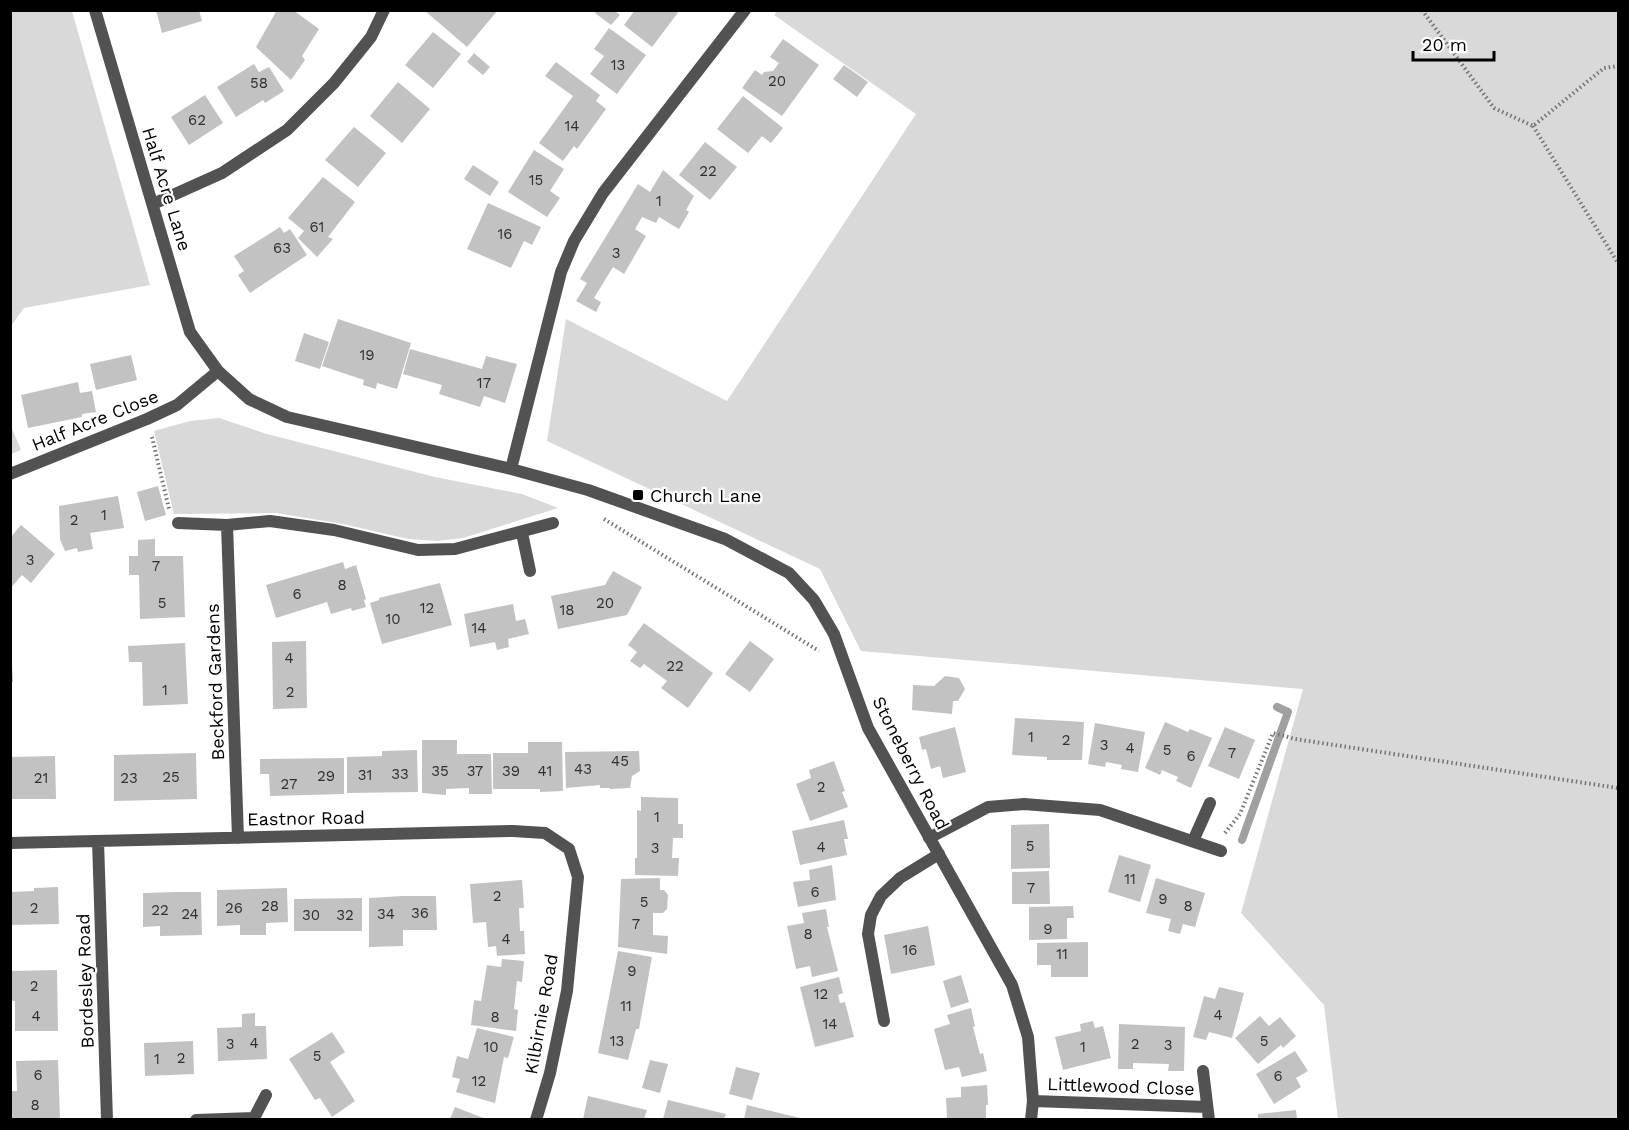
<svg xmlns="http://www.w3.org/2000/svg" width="1629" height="1130" viewBox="0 0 1629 1130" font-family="'Work Sans',sans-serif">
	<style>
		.green { fill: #d9d9d9 }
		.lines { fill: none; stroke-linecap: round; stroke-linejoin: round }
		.stream { stroke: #a0a0a0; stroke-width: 8 }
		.building { fill: #c2c2c2 }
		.path { stroke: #747474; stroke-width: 4; stroke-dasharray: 1.5 3; stroke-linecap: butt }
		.service { stroke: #525252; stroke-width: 12 }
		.minor { stroke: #525252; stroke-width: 12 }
		.poi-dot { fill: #000; stroke: #fff; stroke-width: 2 }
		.labels { text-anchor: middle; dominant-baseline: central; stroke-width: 4.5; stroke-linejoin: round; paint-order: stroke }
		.number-label { font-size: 15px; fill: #303030 }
		.street-label { font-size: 18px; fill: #000; stroke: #fff }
		.poi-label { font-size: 18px; fill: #000; stroke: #fff; text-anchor: start }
	</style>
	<rect width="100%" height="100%" fill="#fff"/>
	<!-- green -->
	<path class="green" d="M11,10L72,11L150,285L24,308L11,326Z
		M778,10L1618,11V1119H1338L1324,1005L1241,913L1303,689L861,651L820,569L547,441L566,319L727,401L916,114L774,15Z
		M219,418L267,434L435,477L522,494L558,508L463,538L437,541L408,539L343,524L276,513L174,514L154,431L190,421Z
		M11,426L21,450L11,454H10Z"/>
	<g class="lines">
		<!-- stream -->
		<path class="stream" d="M1242,840L1288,712L1277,707"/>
	</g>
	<!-- building -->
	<path class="building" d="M156,10H199L202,21L162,33Z
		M277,10H293L319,29L302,56L305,60L291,80L256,47Z
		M424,10H498L467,47Z
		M597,10H614L620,15L611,25L595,13Z
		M635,10H680L652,47L624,25Z
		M609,28L646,55L617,94L590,74L604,56L594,49Z
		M433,32L461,54L433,88L405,65Z
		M783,39L819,65L782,116L742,88L755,70L762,75L764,72L773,71L779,63L770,57Z
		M474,53L490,67L483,75L467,62Z
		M556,62L600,95L596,101L606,109L577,149L574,146L563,161L539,143L573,96L545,76Z
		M254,64L259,72L269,67L284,91L265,103L263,100L236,117L217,87Z
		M844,65L868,82L857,97L833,79Z
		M398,82L430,109L402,143L370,116Z
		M205,95L223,123L189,145L171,117Z
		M743,96L783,128L771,143L762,136L748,153L717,129Z
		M354,127L386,153L358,187L325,160Z
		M705,142L737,167L710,200L679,175Z
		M534,150L564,169L550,191L560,198L547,217L508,192Z
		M473,165L499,182L490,196L464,179Z
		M663,170L694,196L686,210L689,212L679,229L659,217L656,223L642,217L635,229L646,236L624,274L613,267L594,298L601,302L596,312L576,301L587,283L580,279L638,184L650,192Z
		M323,177L355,202L328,237L333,239L317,257L298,238L304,231L288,218Z
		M488,203L541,227L532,245L524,241L511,268L467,249Z
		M280,227L284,233L290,229L307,255L250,293L238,275L244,271L234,256Z
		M338,319L411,343L397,389L377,383L376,389L363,385L364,380L322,366Z
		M304,333L329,342L320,369L295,361Z
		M410,349L482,369L486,356L517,364L505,403L484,396L480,407L439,394L442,385L403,374Z
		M131,355L137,380L96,390L90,364Z
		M78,382L80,393L92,391L96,412L82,414V417L28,428L21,395Z
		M158,486L166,515L145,521L137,492Z
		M118,496L124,528L90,533L93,549L78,552L77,548L65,551L60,539L59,506Z
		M21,525L55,554L31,583L22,575L10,589V538Z
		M155,539V556H183L185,617L140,619L139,575H129V556H138V540Z
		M343,562L345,569L356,565L366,599L364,600L366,607L352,611L351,608L331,614L327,602L276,618L266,585Z
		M613,571L642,587L627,615L558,629L551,596L605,585Z
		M440,583L452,625L382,644L370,603L379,600V598Z
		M513,604L516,621L525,619L529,634L508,639L509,647L497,650L495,642L470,647L464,614Z
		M644,623L713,673L688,708L661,688L667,681L644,664L640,668L630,661L637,652L628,645Z
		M306,641L307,708L273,709L272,642Z
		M750,641L774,659L750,692L725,674Z
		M185,643L188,704L143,706L142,662H129L128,646Z
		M10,665H12L13,682H10Z
		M945,676L959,678L965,689L958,701H953L952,714L912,710L913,685L934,686Z
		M1015,718L1084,722L1082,760H1047V757L1012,755Z
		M1165,722L1188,732L1190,729L1212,738L1191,788L1176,781L1178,777L1162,770L1160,775L1145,768Z
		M1095,723L1145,732L1138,772L1121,769L1122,765L1106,762L1105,767L1088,764Z
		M955,727L966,772L943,778L940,766L931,769L926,749L922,750L919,737Z
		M1225,727L1255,740L1239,779L1208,766Z
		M422,740H457V754H491L492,794H469V788L446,789V795L422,793Z
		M528,742H562L563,791L540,792V789H493V753H528Z
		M417,750L418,792L347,793V757L382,756V751Z
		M639,751L640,771L632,776L630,788L610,789V788H600V785L566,788L565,752Z
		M196,753L197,799L114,801V755Z
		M55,756L56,799H10V757Z
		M344,758V794L270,796L269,774H260V759Z
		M834,761L845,791L842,792L848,807L810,821L796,784L811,778L809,770Z
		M641,797L678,798V824H683V838H673L672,858H679L678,876L635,875V858H637V810L641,811Z
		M844,820L848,839H844L847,855L800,865L792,831Z
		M1049,824L1050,868L1011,869V825Z
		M1119,855L1151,865L1140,902L1108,892Z
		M832,865L836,900L798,907L793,882L810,880L809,870Z
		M1049,871L1050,904H1012V872Z
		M660,878V890H664L668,895L667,909L663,913H653V935L668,936L667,954L618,947L621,879Z
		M1156,878L1205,893L1195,927L1183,924L1180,934L1168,931L1171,919L1146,913Z
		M522,880L524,908H519L520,931H524L525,954L497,956L496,946L488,947L486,922L473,923L470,884Z
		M58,887L59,924L10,925V892L34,891V888Z
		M287,888L288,922L266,923V935H240V925L217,926V890Z
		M177,892H201L202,935L160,936V926L143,927V893Z
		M403,896H436L437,930H403V946L369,947V898Z
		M362,898V931H294V899Z
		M1073,906L1074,918H1067V939L1029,940V907Z
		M826,909L829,927H827L838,971L812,977L810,966L796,969L787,926L804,923L802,913Z
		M928,926L935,965L891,974L884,935Z
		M1088,942V977H1051V965H1037V943Z
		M618,951L652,957L639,1029H636L628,1060L598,1053Z
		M502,959L524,961L522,982L517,981L514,1009L518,1010L516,1031L471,1025L474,1000L481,1001L487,965L501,967Z
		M57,970L58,1031H15V1001H10V971Z
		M961,975L969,1002L951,1008L943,981Z
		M839,977L843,993L838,995L840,1003L845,1002L854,1037L815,1047L800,987Z
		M1219,987L1244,993L1232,1038L1209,1032L1206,1040L1193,1037L1204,996L1215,999Z
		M971,1008L975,1026L973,1027L980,1054L983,1053L987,1071L962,1077L959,1067L945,1070L934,1029L950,1024L947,1015Z
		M255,1013V1026H266L267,1059L218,1061L217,1028L242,1027V1014Z
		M1260,1016L1269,1026L1280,1017L1296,1036L1283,1048L1281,1045L1258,1064L1235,1038Z
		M1093,1021L1095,1028L1103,1026L1111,1058L1063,1070L1055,1037L1081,1031L1080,1024Z
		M1119,1024L1185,1027L1184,1071H1168L1169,1064L1133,1063V1069H1118Z
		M477,1028L514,1037L508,1058L504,1057L495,1103L456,1092L460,1079L452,1077L457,1056L468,1059Z
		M332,1032L345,1052L330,1062L355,1101L332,1117L320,1098L315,1100L289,1059Z
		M193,1041L194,1074L145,1076L144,1043Z
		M1295,1051L1308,1071L1296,1078L1301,1087L1274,1104L1256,1074Z
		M58,1060L60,1119H10V1091H17L16,1061Z
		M650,1060L668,1064L660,1093L642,1088Z
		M736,1067L760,1073L752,1100L729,1094Z
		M987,1085L988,1105H986V1119H947L946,1098L961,1097V1087Z
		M588,1096L647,1110L644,1119H583Z
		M668,1100L726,1114L724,1119H663Z
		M747,1105L804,1119H744Z
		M455,1107L486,1119H450Z
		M1296,1110L1297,1119H1258V1114Z"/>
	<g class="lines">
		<!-- path -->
		<path class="path" d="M1422,10L1494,108L1533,126L1604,68L1618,66
			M1533,126L1618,263
			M152,437L169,509
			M604,519L819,651
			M1225,833L1240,814L1273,733L1295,739L1618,788"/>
		<!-- service -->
		<path class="service" d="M884,1021L868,934L871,915L881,896L900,878L939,854"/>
		<!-- minor -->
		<path class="minor" d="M95,10L190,332L218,371L249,399L287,417L511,469L588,490L725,539L789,573L814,600L834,634L868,728L1012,985L1028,1037L1033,1101L1031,1120
			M153,204L222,173L287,130L334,83L371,37L384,10
			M511,469L561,272L574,241L603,193L745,10
			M10,474L147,419L177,405L218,371
			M178,523L227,525
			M522,533L530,571
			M238,838L227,525L270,521L334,530L418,550L455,549L553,523
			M929,838L988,807L1024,804L1100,810L1221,851
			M98,841L107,1120
			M1193,841L1210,803
			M10,843L513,831L545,833L569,849L578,877L567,991L550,1073L536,1120
			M1203,1071L1209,1120
			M1033,1101L1207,1107
			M196,1120L254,1118
			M255,1120L254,1118L266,1095"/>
	</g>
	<!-- markers -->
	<rect class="poi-dot" x="632" y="489" width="12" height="12" rx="3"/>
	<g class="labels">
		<!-- number labels -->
		<g class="number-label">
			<text x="618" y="65">13</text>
			<text x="777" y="81">20</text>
			<text x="259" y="83">58</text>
			<text x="197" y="120">62</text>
			<text x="572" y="126">14</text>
			<text x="708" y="171">22</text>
			<text x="536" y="180">15</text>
			<text x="659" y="201">1</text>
			<text x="317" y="227">61</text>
			<text x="505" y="234">16</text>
			<text x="282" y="248">63</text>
			<text x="616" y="253">3</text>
			<text x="367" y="355">19</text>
			<text x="484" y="383">17</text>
			<text x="104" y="515">1</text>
			<text x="74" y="520">2</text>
			<text x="30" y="560">3</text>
			<text x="156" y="566">7</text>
			<text x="342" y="585">8</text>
			<text x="297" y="594">6</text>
			<text x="162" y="603">5</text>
			<text x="605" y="603">20</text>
			<text x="427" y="608">12</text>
			<text x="567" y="610">18</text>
			<text x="393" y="619">10</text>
			<text x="479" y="628">14</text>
			<text x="289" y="658">4</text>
			<text x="675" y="666">22</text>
			<text x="165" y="690">1</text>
			<text x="290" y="692">2</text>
			<text x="1031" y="737">1</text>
			<text x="1066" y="740">2</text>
			<text x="1104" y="745">3</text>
			<text x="1130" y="748">4</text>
			<text x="1167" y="750">5</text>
			<text x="1232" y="753">7</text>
			<text x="1191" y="756">6</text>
			<text x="620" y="761">45</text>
			<text x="583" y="769">43</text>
			<text x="440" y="771">35</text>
			<text x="475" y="771">37</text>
			<text x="511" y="771">39</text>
			<text x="545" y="771">41</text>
			<text x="400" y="774">33</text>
			<text x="365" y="775">31</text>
			<text x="326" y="776">29</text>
			<text x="171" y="777">25</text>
			<text x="41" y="778">21</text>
			<text x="129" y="778">23</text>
			<text x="289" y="784">27</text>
			<text x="821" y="787">2</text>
			<text x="657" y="817">1</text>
			<text x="1030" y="846">5</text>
			<text x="821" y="847">4</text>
			<text x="655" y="848">3</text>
			<text x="1130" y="879">11</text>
			<text x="1031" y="888">7</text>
			<text x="815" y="892">6</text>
			<text x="497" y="896">2</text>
			<text x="1163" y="899">9</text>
			<text x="644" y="902">5</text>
			<text x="270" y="906">28</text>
			<text x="1188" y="906">8</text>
			<text x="34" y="908">2</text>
			<text x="234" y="908">26</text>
			<text x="160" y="910">22</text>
			<text x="420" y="913">36</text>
			<text x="190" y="914">24</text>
			<text x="386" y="914">34</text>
			<text x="311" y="915">30</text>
			<text x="345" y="915">32</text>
			<text x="636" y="924">7</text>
			<text x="1048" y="929">9</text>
			<text x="808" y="934">8</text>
			<text x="506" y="939">4</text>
			<text x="910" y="950">16</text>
			<text x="1062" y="954">11</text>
			<text x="632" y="971">9</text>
			<text x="34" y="986">2</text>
			<text x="821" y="994">12</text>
			<text x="626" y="1006">11</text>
			<text x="1218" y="1015">4</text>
			<text x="36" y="1016">4</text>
			<text x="495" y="1017">8</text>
			<text x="830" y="1024">14</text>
			<text x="617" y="1041">13</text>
			<text x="1264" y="1041">5</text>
			<text x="254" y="1043">4</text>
			<text x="230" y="1044">3</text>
			<text x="1135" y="1044">2</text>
			<text x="1168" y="1045">3</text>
			<text x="491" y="1047">10</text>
			<text x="1083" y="1047">1</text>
			<text x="317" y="1056">5</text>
			<text x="181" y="1058">2</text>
			<text x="157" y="1059">1</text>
			<text x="38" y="1075">6</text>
			<text x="1278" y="1076">6</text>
			<text x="479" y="1081">12</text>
			<text x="35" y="1105">8</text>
		</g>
		<!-- street labels -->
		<g class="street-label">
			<text transform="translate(167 189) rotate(73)">Half Acre Lane</text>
			<text transform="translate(95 420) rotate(-22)">Half Acre Close</text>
			<text transform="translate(215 682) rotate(-92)">Beckford Gardens</text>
			<text transform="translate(911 763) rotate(63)">Stoneberry Road</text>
			<text transform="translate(306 818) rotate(-1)">Eastnor Road</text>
			<text transform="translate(85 981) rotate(-92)">Bordesley Road</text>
			<text transform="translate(541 1014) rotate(-80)">Kilbirnie Road</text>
			<text transform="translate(1121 1086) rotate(2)">Littlewood Close</text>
		</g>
		<!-- poi labels -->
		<g class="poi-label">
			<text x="650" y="495">Church Lane</text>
		</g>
	</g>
	<!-- border -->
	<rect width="1629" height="1130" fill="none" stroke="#000000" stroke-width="24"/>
	<!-- scale -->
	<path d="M1413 51v9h81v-9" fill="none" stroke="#000000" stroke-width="3"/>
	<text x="1422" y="51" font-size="18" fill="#000000" stroke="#ffffff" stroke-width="4.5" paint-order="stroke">20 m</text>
</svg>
